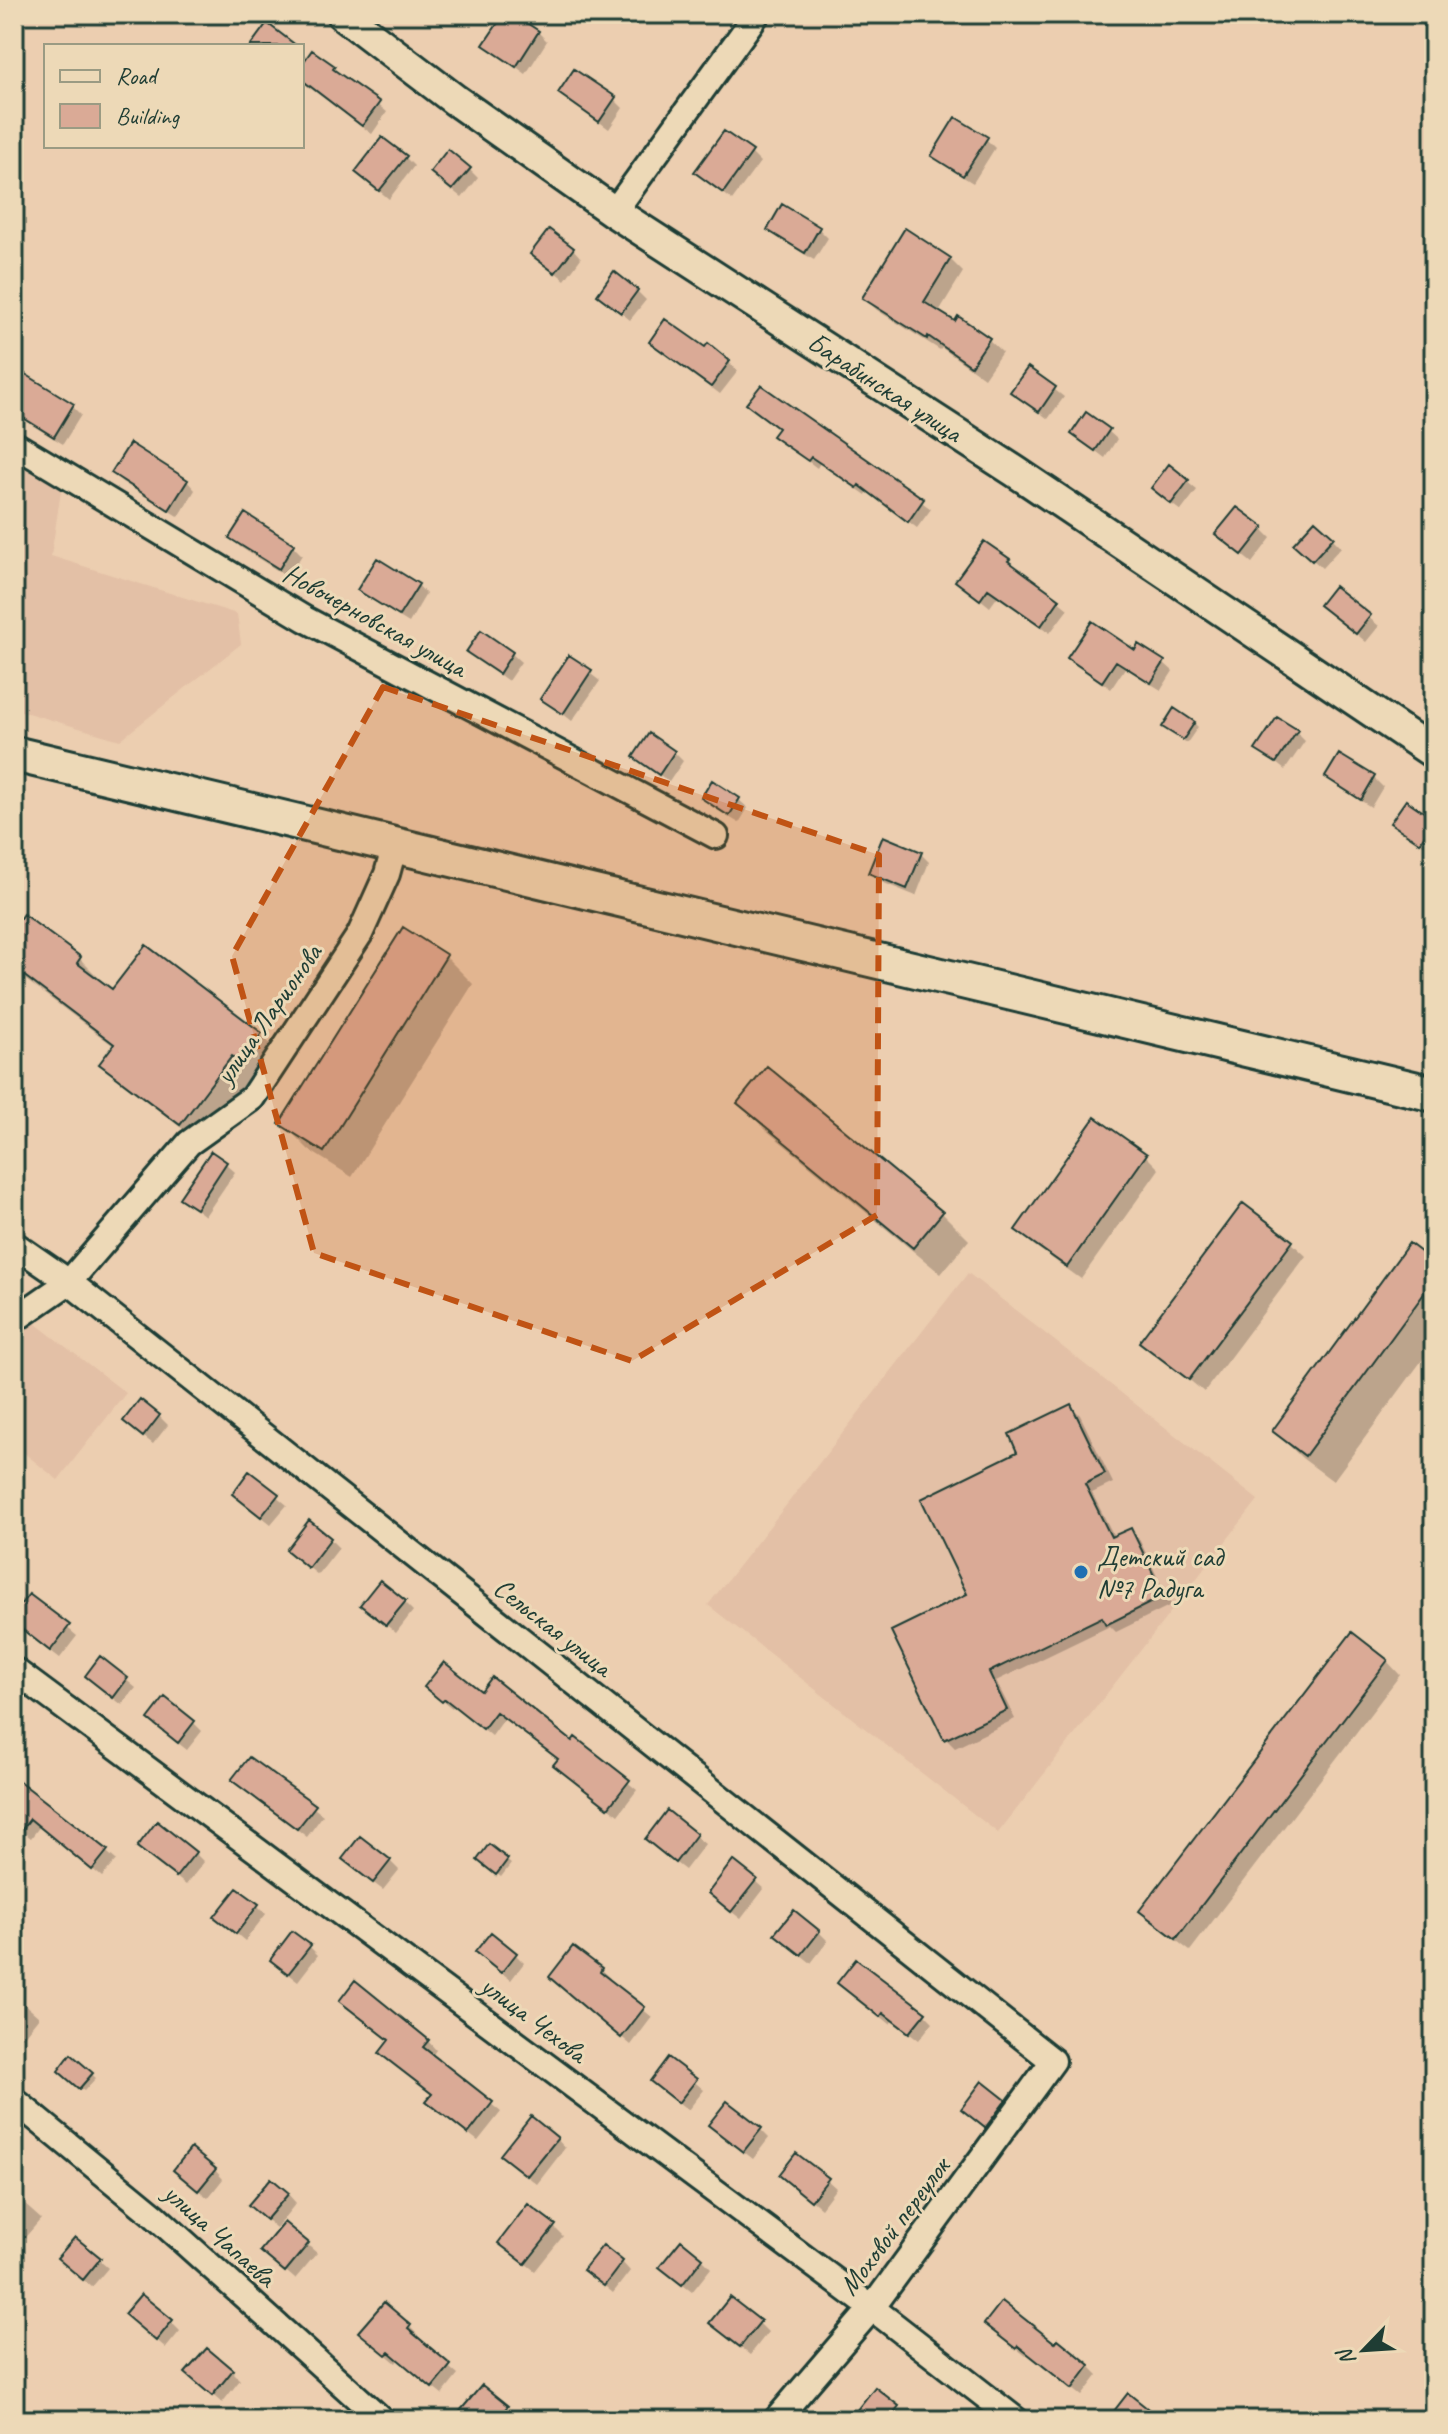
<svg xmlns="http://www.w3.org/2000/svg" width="1448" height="2434" viewBox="0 0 1448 2434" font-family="Caveat,sans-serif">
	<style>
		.built { fill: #e3c0a6 }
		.shadow { fill: #0003 }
		.building { fill: #daaa96; stroke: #1f3d34; stroke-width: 2 }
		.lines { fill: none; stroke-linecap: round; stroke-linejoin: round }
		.minor-casing { stroke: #1f3d34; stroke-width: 30 }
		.tertiary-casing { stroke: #1f3d34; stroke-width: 36 }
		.secondary-casing { stroke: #1f3d34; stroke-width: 40 }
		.minor { stroke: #edd9b7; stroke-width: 24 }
		.tertiary { stroke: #edd9b7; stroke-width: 30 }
		.secondary { stroke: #edd9b7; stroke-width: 34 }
		.marked { fill: #c05314; fill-opacity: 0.2; stroke: #c05314; stroke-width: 6; stroke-dasharray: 16 10; stroke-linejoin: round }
		.poi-dot { fill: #1f6fb2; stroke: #edd9b7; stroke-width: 3 }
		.labels { text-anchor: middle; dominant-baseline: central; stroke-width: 6; stroke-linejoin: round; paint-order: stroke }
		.street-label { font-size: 28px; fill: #1f3d34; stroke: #edd9b7 }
		.poi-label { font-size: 28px; fill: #1f3d34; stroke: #edd9b7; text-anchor: start }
	</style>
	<rect width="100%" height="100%" fill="#ecceb0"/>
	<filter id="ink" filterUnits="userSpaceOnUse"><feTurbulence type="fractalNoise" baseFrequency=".0125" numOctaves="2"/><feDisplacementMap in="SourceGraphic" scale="16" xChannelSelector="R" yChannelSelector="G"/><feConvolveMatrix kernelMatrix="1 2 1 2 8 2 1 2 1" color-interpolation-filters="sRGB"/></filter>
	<g filter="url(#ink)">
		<!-- built -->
		<path class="built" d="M14,459L62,485L51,556L237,614L241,644L120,740L14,709Z
			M968,1273L1258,1500L998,1833L708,1605Z
			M32,1321L126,1393L58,1480L14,1445V1343Z"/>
		<!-- shadow -->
		<path class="shadow" d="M210,14H229L221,24Z
			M446,14H463L457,22Z
			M506,14L538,32L547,41L526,74L486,45Z
			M302,53L309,58L313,53L387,112L372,134L302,82Z
			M560,93L614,99L623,108L609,129Z
			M986,139L995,148L973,183L942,164L934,155Z
			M751,153L760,162L732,200L697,172Z
			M406,158L414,166L389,199L366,180Z
			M469,169L478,178L462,198L441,181Z
			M783,207L819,229L828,238L814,260L778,238L769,230Z
			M573,249L581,258L565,280L532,254Z
			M950,259L963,272L938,313L955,324L959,319L989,340L1002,352L984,378L942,348L940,350L877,310L864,298Z
			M637,291L646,300L630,320L599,295Z
			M651,342L705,349L729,362L738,371L720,394Z
			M1028,369L1064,397L1048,419L1013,391Z
			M14,388L72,406L81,415L63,444L14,414Z
			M1108,431L1117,439L1105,458L1073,434Z
			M775,436L842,442L931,509L917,528L868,491L866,495L820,463L817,468Z
			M1169,467L1197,490L1181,511L1162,497Z
			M113,473L187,481L195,490L179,517L122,482Z
			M245,516L293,546L302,555L288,577L240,547L232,538Z
			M1262,529L1271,538L1252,563L1227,543Z
			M1332,538L1341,547L1322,568L1305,553Z
			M1008,560L1068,609L1050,633L998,596L990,607L958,581Z
			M418,585L426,594L409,623L368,598L360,589Z
			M1334,589L1379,626L1366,642L1322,605Z
			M1434,597V612L1428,605Z
			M469,652L512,654L521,662L508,681Z
			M1135,653L1164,663L1173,671L1161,690L1125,668L1111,689L1069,658Z
			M570,658L600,681L572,721L543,698Z
			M1194,723L1198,727L1187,743L1168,731Z
			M1296,732L1305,741L1285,770L1258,749Z
			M674,752L683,761L669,782L635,756Z
			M1339,756L1374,778L1383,787L1371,807L1336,785L1327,777Z
			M712,783L739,800L748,808L739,823L712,807L703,798Z
			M1407,803L1434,821V847L1430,850L1393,822Z
			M920,853L929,862L916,896L879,881L870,872Z
			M24,917L80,959L99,978L97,980L113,992L146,948L261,1035L280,1053L260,1079L252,1073L200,1142L121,1082L102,1063L115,1047L14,971V919L19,923Z
			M403,930L446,957L473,984L352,1177L309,1150L282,1123Z
			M767,1069L942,1213L969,1240L941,1274L766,1130L739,1103Z
			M1145,1155L1159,1169L1081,1279L1032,1244L1018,1230Z
			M226,1164L235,1172L205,1216L181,1197Z
			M1244,1206L1292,1243L1306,1256L1204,1392L1142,1341Z
			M1434,1264V1344L1333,1481L1302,1458L1274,1431Z
			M1071,1406L1080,1415L1113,1483L1092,1493L1115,1538L1130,1530L1139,1539L1171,1605L1116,1632L1110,1626L996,1681L1015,1719L955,1748L946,1739L894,1632L970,1595L1020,1453Z
			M159,1416L168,1425L153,1444L135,1430Z
			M250,1474L287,1505L271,1524L243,1502Z
			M330,1539L339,1548L318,1575L297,1558Z
			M14,1593L25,1602L30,1596L77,1636L60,1658L14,1623Z
			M404,1602L413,1611L396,1633L372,1613Z
			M101,1659L136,1688L122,1705L97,1685Z
			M1387,1661L1400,1675L1190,1951L1156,1925L1142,1911Z
			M482,1694L573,1744L576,1740L637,1790L618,1815L564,1773L560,1760L505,1718L492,1736L454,1705L452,1708L435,1695Z
			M193,1722L202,1731L187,1750L159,1728Z
			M249,1759L323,1815L307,1837L233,1780Z
			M14,1781L73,1823L116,1860L102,1877L40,1826L31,1838L14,1825Z
			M668,1813L705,1844L685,1870L656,1848Z
			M490,1847L511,1864L501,1877L483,1864Z
			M195,1853L204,1862L186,1885L149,1855Z
			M390,1861L399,1870L383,1890L353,1868Z
			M755,1881L764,1889L741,1919L719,1902Z
			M257,1905L266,1914L245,1941L226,1925Z
			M819,1932L828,1941L811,1963L786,1943Z
			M309,1946L318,1955L298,1981L281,1968Z
			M515,1954L524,1963L511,1980L486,1961Z
			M601,1970L610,1978L608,1981L652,2017L631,2045L560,1985Z
			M840,1983L924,2013L933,2022L919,2040L893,2020L890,2024Z
			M14,1995L39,2017L23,2037L14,2030Z
			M391,2041H428L436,2050L432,2056L501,2112L478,2141L438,2110L434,2095Z
			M72,2057L96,2078L84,2091L60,2071Z
			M669,2060L704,2090L688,2110L661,2089Z
			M1005,2101L1013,2110L995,2135L972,2117Z
			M761,2130L769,2138L753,2159L720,2133Z
			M557,2139L565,2148L537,2184L512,2164Z
			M215,2170L223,2179L208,2198L185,2179Z
			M781,2175L827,2180L836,2188L821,2208Z
			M288,2194L296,2203L276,2228L260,2214Z
			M14,2195L41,2219L15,2249L14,2248Z
			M284,2225L317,2253L295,2279L272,2259Z
			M554,2227L563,2236L535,2271L509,2251Z
			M702,2259L711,2268L692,2292L671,2276Z
			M99,2260L108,2268L92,2287L68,2267Z
			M622,2262L630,2271L613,2293L595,2278Z
			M171,2322L180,2331L166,2348L136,2323Z
			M759,2323L768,2332L750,2355L721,2332Z
			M410,2327L418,2335L416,2339L458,2375L442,2395L398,2360L396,2363L370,2341Z
			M996,2333L1056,2346L1089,2366L1098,2375L1082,2396L1028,2354L1026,2356Z
			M232,2372L240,2380L222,2403L197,2382Z
			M482,2387L515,2417L514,2420H471Z
			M875,2390L907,2417L904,2420H858Z
			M275,2410L287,2420H267Z"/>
		<!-- building -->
		<path class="building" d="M504,14H513L539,31L516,67L483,45Z
			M267,23L297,46H250Z
			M312,50L335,66L333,69L380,102L362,126L302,80V64Z
			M574,69L616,97L599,122L558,93Z
			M955,117L988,137L963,176L931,156Z
			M724,131L753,151L723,193L694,172Z
			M382,137L407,156L379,191L355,172Z
			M448,149L471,168L452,190L430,172Z
			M782,204L820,227L805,253L767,230Z
			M905,228L951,258L924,302L955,321L958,316L990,338L971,366L928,336L927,339L862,298Z
			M549,229L574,248L555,273L530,254Z
			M614,271L638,290L621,313L597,295Z
			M665,319L705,347L708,343L730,361L711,387L649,342Z
			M1028,367L1056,387L1039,412L1010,392Z
			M22,372L74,404L54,437L14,412V384Z
			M761,385L924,499L908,522L859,485L857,488L811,457L808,461L772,436L778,428L746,404Z
			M1086,412L1110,429L1095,451L1071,434Z
			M130,443L188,480L169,510L111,473Z
			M1169,464L1189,480L1171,504L1151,488Z
			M1237,507L1264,527L1242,555L1215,534Z
			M245,513L294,544L279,569L229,538Z
			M1315,520L1334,537L1312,561L1293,544Z
			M984,541L1010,559L1008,561L1060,599L1041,626L988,589L980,600L955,581Z
			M377,558L419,584L399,616L357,590Z
			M1334,586L1371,615L1356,634L1319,605Z
			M1092,621L1135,650L1138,644L1165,661L1151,683L1116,661L1102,682L1067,658Z
			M481,630L513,652L499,674L466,652Z
			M569,655L592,670L563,714L540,699Z
			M1174,708L1195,722L1183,740L1162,727Z
			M1277,717L1298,730L1276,763L1255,750Z
			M649,733L675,751L659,775L633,757Z
			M1339,754L1375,776L1361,800L1325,777Z
			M712,780L740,798L729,816L701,798Z
			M1406,800L1434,819L1420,843L1390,823Z
			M883,836L922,852L907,889L868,873Z
			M23,914L81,957L77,963L112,989L146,945L262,1033L241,1062L232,1056L180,1125L99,1064L114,1044L14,968V927Z
			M403,927L447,955L324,1152L279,1124Z
			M767,1066L943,1212L913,1248L737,1103Z
			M1095,1117L1147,1154L1067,1267L1015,1230Z
			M211,1151L227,1162L196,1209L179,1198Z
			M1243,1203L1293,1241L1189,1380L1139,1342Z
			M1409,1243L1434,1262V1280L1305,1456L1272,1431Z
			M140,1399L160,1415L143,1437L123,1421Z
			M1071,1404L1105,1474L1085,1484L1111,1537L1131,1528L1164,1596L1106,1625L1102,1617L989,1672L1007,1710L944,1740L891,1631L967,1594L921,1499L1017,1452L1009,1434Z
			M249,1471L279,1494L261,1517L232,1494Z
			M309,1520L331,1538L308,1568L286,1550Z
			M380,1580L406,1601L386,1625L360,1605Z
			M29,1594L70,1625L50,1651L14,1623V1613Z
			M1352,1632L1388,1660L1176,1939L1139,1911Z
			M100,1656L128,1678L113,1698L85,1676Z
			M444,1662L481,1691L492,1677L572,1741L575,1737L630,1780L608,1808L553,1765L558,1759L496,1712L483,1729L445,1699L442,1702L424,1687Z
			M165,1697L195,1721L178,1743L148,1719Z
			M249,1757L316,1805L297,1829L231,1780Z
			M14,1777L108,1850L92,1870L30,1819L14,1840Z
			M667,1810L697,1834L675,1863L645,1839Z
			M157,1821L196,1852L176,1877L137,1847Z
			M360,1836L391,1860L373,1883L342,1859Z
			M489,1844L508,1859L496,1875L477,1860Z
			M733,1860L757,1879L731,1912L708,1893Z
			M237,1888L259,1904L236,1934L214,1917Z
			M794,1910L820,1931L801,1955L774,1934Z
			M292,1931L311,1945L288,1974L270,1960Z
			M491,1932L517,1953L501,1973L475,1952Z
			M573,1946L602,1968L600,1972L645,2007L621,2038L549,1977Z
			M856,1959L926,2012L909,2033L883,2013L880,2017L837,1983Z
			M355,1980L429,2040L423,2047L493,2102L468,2134L426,2101L432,2094L379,2053L389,2040L339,2001Z
			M71,2054L93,2073L79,2089L58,2071Z
			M668,2057L697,2079L678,2103L650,2081Z
			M982,2081L1006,2100L985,2128L961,2109Z
			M727,2101L762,2128L743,2152L708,2125Z
			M531,2116L558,2138L527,2176L500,2155Z
			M191,2148L216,2169L198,2191L173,2170Z
			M796,2153L829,2178L811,2201L779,2175Z
			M271,2178L289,2193L266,2220L248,2205Z
			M528,2204L556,2225L525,2264L498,2243Z
			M284,2222L309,2243L285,2272L260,2251Z
			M75,2237L101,2258L83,2280L57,2258Z
			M681,2240L703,2258L682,2285L659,2267Z
			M603,2245L623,2261L604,2286L583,2270Z
			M141,2294L173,2320L156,2341L124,2314Z
			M730,2297L761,2321L740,2347L709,2323Z
			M1002,2301L1055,2343L1058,2339L1090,2365L1072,2389L1018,2346L1016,2349L984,2324Z
			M384,2302L411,2325L408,2329L451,2365L432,2388L389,2352L386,2355L358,2332Z
			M207,2348L233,2370L212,2396L185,2373Z
			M482,2385L508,2406L496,2420H470L460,2411Z
			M875,2387L899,2406L888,2420H849Z
			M1128,2393L1162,2420H1107Z"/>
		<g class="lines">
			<defs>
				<path id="minor" d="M614,212L757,14
					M14,444L305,619L716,836
					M14,1244L69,1282L1053,2061L872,2308L776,2420
					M14,1320L69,1282L189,1143L252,1098L360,934L387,874L395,845
					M14,1670L872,2308L1016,2420
					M14,2100L154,2215L382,2420"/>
				<path id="tertiary" d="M342,14L455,100L614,212L1016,472L1434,753"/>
				<path id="secondary" d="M14,754L1434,1094"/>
			</defs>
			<!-- minor casing -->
			<use href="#minor" class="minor-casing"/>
			<!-- tertiary casing -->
			<use href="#tertiary" class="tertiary-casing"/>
			<!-- secondary casing -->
			<use href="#secondary" class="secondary-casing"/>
			<!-- minor -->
			<use href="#minor" class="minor"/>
			<!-- tertiary -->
			<use href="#tertiary" class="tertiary"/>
			<!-- secondary -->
			<use href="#secondary" class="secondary"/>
		</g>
	</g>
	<!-- marked area -->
	<path class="marked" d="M383,687L879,855L877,1215L632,1361L314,1253L232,956Z"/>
	<!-- markers -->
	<circle class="poi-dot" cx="1081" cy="1572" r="8"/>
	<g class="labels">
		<!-- street labels -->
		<g class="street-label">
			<text transform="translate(885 387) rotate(33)">Барабинская улица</text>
			<text transform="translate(375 620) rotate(29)">Новочерновская улица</text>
			<text transform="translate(268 1014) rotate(-55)">улица Ларионова</text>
			<text transform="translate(553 1627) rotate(38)">Сельская улица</text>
			<text transform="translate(534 2019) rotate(37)">улица Чехова</text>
			<text transform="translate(894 2226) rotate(-53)">Моховой переулок</text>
			<text transform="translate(220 2235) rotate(42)">улица Чапаева</text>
		</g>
		<!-- poi labels -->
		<g class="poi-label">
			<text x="1097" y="1556">Детский сад<tspan x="1097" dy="32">№7 Радуга</tspan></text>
		</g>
	</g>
	<!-- margin -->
	<rect width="1448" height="2434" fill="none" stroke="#edd9b7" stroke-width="48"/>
	<rect x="24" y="24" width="1400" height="2386" fill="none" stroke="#1f3d34" stroke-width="3" filter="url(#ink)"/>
	<!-- legend -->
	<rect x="44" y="44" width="260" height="104" fill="#edd9b7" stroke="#9b9b83" stroke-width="2"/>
	<rect x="60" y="70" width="40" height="12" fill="#edd9b7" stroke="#9b9b83" stroke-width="2"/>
	<text x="116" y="84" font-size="24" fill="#1f3d34">Road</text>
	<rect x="60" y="104" width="40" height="24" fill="#daaa96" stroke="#9b9b83" stroke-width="2"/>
	<text x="116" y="124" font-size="24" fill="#1f3d34">Building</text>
	<!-- north arrow -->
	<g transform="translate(1364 2350) rotate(245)" stroke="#edd9b7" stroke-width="6" paint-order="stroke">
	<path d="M0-6L14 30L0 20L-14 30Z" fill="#1f3d34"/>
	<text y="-12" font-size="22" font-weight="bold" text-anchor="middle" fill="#1f3d34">N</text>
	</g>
</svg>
